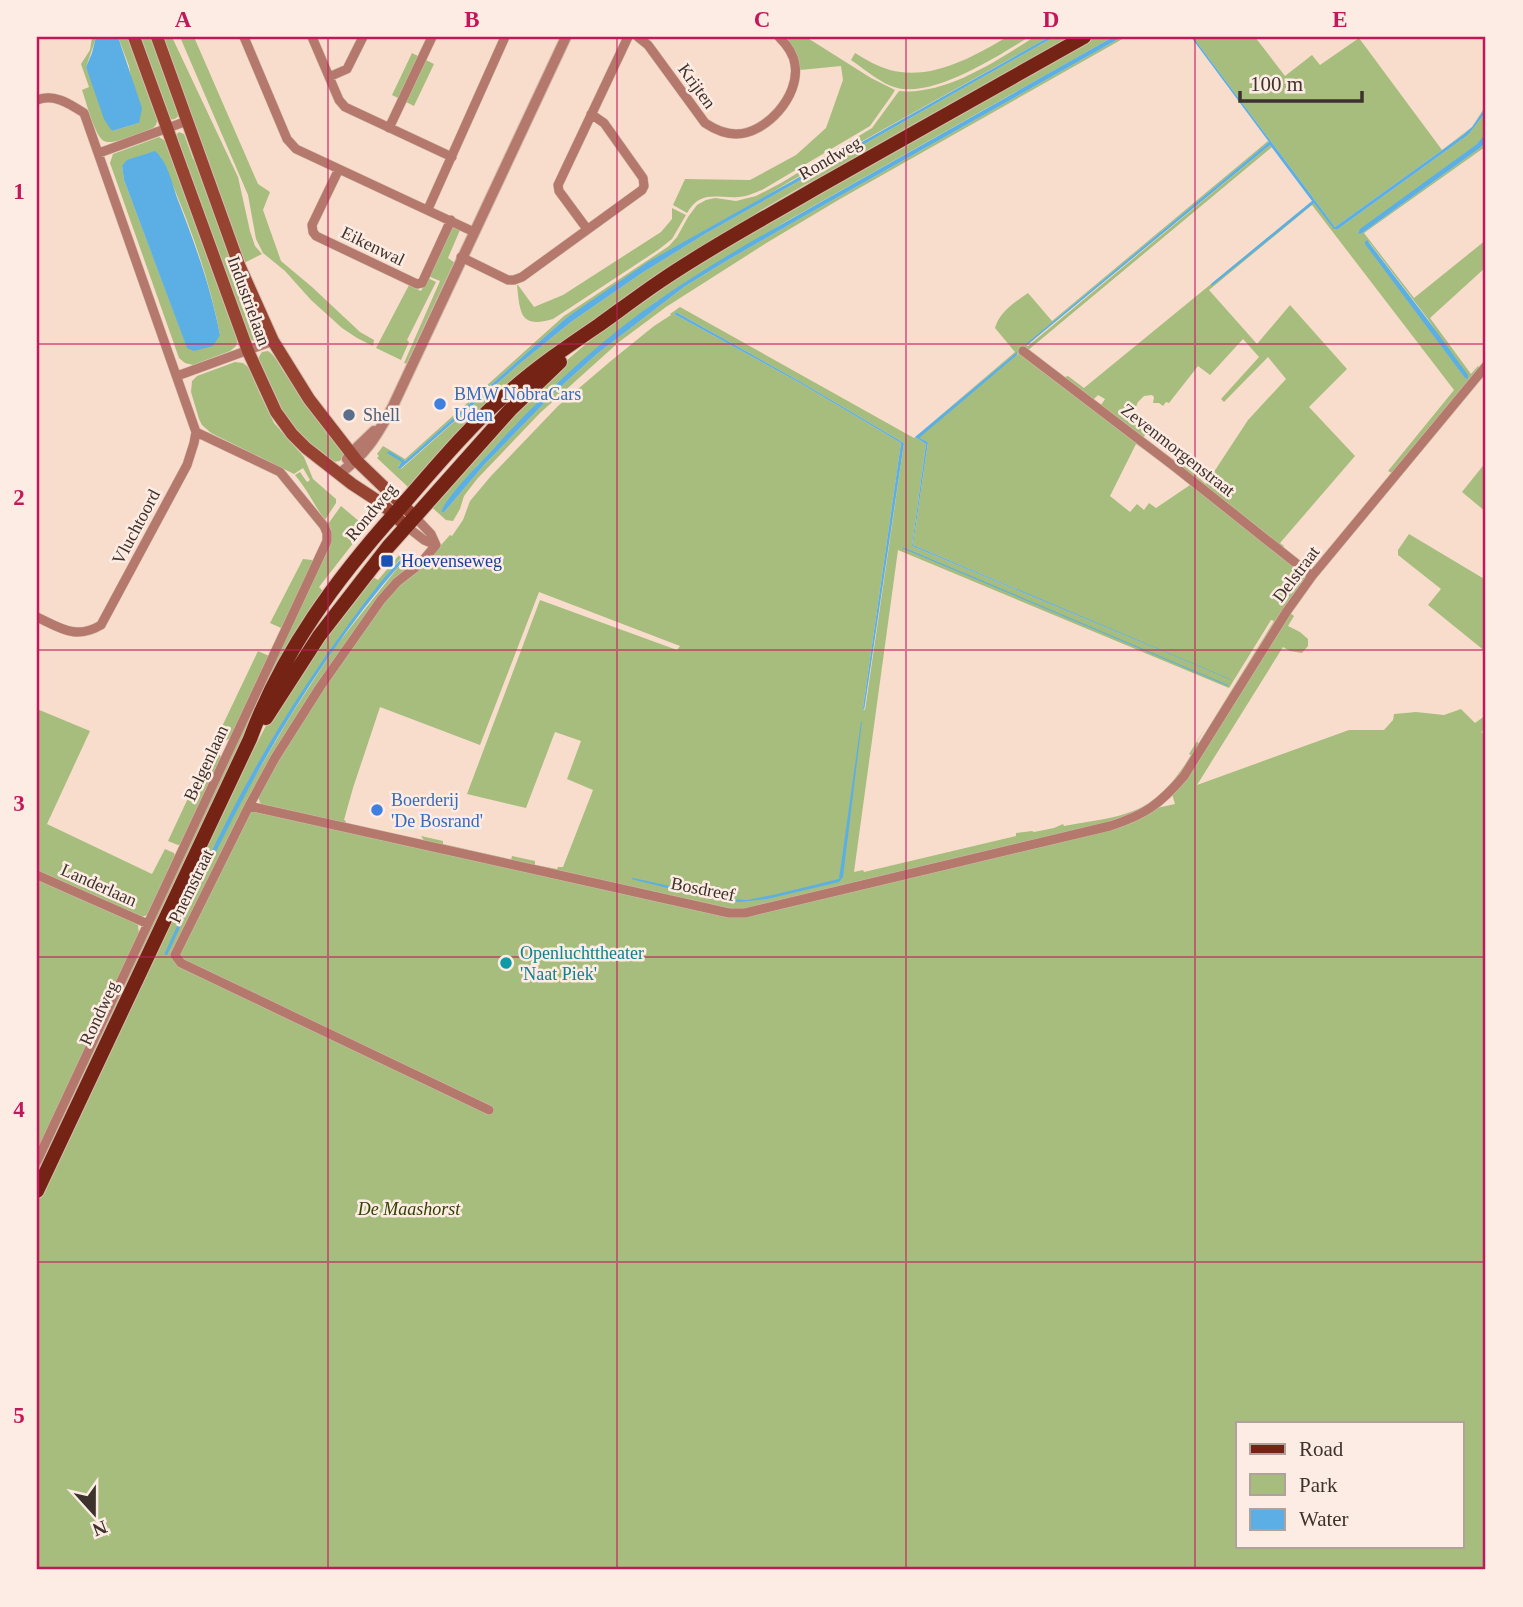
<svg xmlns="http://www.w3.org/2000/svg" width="1523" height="1607" viewBox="0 0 1523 1607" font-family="'Times New Roman',serif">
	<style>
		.green { fill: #a6bd7d; fill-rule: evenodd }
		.water { fill: #5bafe4 }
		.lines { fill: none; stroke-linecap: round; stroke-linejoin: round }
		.minor-casing { stroke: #d3bbad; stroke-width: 10 }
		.tertiary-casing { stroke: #d3bbad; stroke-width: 12 }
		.secondary-casing { stroke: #d3bbad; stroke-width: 14 }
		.primary-casing { stroke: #d3bbad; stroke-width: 16 }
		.minor { stroke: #b4796c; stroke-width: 9 }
		.tertiary { stroke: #b4796c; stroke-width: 10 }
		.secondary { stroke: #974332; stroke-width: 12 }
		.primary { stroke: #752314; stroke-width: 14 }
		.grid { fill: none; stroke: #c2185b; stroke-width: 2; stroke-opacity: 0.55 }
		.shop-dot { fill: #3f7fe0; stroke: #fdece3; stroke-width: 2.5 }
		.service-dot { fill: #5c6f8a; stroke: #fdece3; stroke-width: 2.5 }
		.transit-dot { fill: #1a4fb4; stroke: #fdece3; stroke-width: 2.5 }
		.culture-dot { fill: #0f9aa8; stroke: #fdece3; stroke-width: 2.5 }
		.labels { text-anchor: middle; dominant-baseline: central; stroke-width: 5; stroke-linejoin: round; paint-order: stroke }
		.street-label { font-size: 18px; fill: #3d322c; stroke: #fdece3 }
		.shop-label { font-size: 18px; fill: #366cbe; stroke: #fdece3; text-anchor: start }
		.service-label { font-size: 18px; fill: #4e5e75; stroke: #fdece3; text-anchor: start }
		.transit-label { font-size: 18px; fill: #164399; stroke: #fdece3; text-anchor: start }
		.culture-label { font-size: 18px; fill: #0d838f; stroke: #fdece3; text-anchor: start }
		.park-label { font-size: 18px; font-style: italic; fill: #324203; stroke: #fdece3 }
		.neatline { fill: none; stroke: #c2185b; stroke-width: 2.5 }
		.grid-label { font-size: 23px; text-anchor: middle; font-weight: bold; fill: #c2185b }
	</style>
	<rect width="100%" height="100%" fill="#f8ddcd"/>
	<!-- green -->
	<path class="green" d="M92,37H96L95,41L86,67L112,131L139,123L129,66L118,37H130L158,118L156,125L153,128C143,132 113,146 104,141C95,137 86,101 82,90L89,87L81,64L90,50Z
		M138,37H153L179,115C176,119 173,121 169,118Z
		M162,37H172L238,177L250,231L255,246L262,254L244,263Z
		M180,37H194L258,184L270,192L263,210L281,261L312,287L360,332L374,340L373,346L357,338L342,328L311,300L285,271L263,253L256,239L248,195Z
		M783,37H806L871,78L895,90L892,95L870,126L762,190C754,193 748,196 739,197C718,199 701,189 687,213L673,205L685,179L750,180L796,155L826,128L843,80L841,66L800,70L797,59Z
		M1007,37H1029C998,56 941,93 903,89C884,87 866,70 851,60L855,53C866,60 877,66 890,70C931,81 973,57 1007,37Z
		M1034,37H1049L789,182L566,318L405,461L388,453L403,462L398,466L401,469L517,366L571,322L642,273L705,234L1054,37H1075L837,172L806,184L761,210L464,427L408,487L377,458L379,456L377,454L383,446L405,459L564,316L669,246L677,237L688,217L697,205L706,200L715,198L736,201L756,196L781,183L872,128L899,91C944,96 997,61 1034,37Z
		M1094,37H1113L785,222L657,301L596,349L548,392L477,466L446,503L441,512L443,513L446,510L484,465L557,390L597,354L684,287L728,260L801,218L1122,37H1126L840,199L768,242L666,307L619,342L540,413L477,479L464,496L460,509L453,521L446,520L428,504L552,373L608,325L665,283L991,94Z
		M1193,37H1255L1285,76L1312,55L1320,65L1359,38L1442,150L1472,127L1486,105V107L1472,127L1463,135L1335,227Z
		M412,53L434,64L414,106L392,95Z
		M1486,112V133L1480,142L1358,232L1361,234L1480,148L1486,142L1485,147L1364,233L1414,298L1486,240V267L1430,318L1471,374L1478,366L1481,369L1394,474L1388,471L1454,390L1312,205L1209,290L1257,344L1290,305L1347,369L1309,407L1355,456L1280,543L1284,546L1282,549L1178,467V460L1206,484L1248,420L1286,379L1268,357L1224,402L1221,399L1259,357L1243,339L1210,375L1198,366L1169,403L1166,402L1163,406L1159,403H1153L1154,397L1152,395L1144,396L1138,402L1135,409L1137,417L1136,418L1139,420L1138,427L1146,434L1142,439L1102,410L1101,405L1105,399L1098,395L1092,401L1062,378L1068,376L1084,388L1310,203L1211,285L1314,202L1334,228L1338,229L1468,135ZM1369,242L1428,319L1466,379L1366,244Z
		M179,132L184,134L193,159L199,164L264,334L262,339L257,342L249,339L175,136Z
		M159,137L167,142L238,339L236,346L230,351L193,365L185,363L179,358L110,163L113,154ZM160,156C185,211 209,275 220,335L187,347L124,180L122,166Z
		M1268,141L1269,142L1056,319L1026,346H1028L1270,145L1272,147L1027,351L1024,350L1022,352L1175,469L1174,471L1136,444L1110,496L1130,512L1137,504L1144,510L1149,503L1156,508L1190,485L1178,474H1180L1304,572L1306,579L1184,771L1168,791L1143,811L1175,804L1172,794L1191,771L1290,613L1294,616L1288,626L1300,632L1308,639V646L1302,653L1290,651L1283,647L1197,785L1349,730H1384L1393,720L1394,714L1416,712L1444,715L1461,709L1475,723L1486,715V733L1481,731L1486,738V1570H37V877L115,912L138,925L139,934L146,936L330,545L332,536L328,524L341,506L360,522L359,525L361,526L365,525L357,535L358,537L319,587L323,591L273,680L150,939L158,943C167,928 176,914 183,898C188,884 193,869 199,855L274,710L311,654L373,577L378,580L400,554L411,563L412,566C385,588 367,616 347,644C310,695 278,749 247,804L423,845L466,852L425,842L421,836L443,841V844L505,858V859L511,860L512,856L535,861V865L557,869L558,867H563L593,790L567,779L581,741L555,732L526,808L467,794L540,600L677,650L680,646L539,592L480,745L380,707L353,788L344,820L346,821L344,824L266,807L260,803L258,796L301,722L361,633L394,590L423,565L450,535L452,536L463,520L470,501L491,476L558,406L612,360L654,326L671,315L670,314L680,307L914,438L1015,352L995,328C1000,311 1014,303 1028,293L1052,321ZM676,312L801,382L904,443L865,710H863V708L901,443L800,383L674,314ZM1016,353L1018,354L918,438L928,442L913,545L1231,680L912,546L926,444L915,437ZM902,547H903L1228,686ZM898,550L1229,688L1271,620L1274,621L1199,743L1197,742L1206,727L1189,754L1191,755C1176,779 1160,801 1133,811C1114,819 1085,822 1064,826L1063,824L1054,828L1034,832L1032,831L1016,833V836L864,872L863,870L854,872ZM400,559L403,561L335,647L291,715L240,802H238C248,779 262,757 275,736C313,674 354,615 400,559ZM1238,1423H1462V1546H1238Z
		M672,208L686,215L672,239L658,250L553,319C520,329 520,313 517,285H518L534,307L563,295L661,232L672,219Z
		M455,227L460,230L448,258L455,263L408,364L404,363L440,281L428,276L451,229Z
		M428,278L436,282L407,340L409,342L401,360L376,348L409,285L421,291Z
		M268,351C280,359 281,374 294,382L344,454L340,461L332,462C319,452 306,441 294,429C277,410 268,383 257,360L262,352Z
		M235,362L243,363L249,368L259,392L274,423L304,457L313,479L336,499V503L325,520C314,505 307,489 295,475L300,472L307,482L310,480L303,468L294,474L211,433L202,425L199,419L191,392L192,381L197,376Z
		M1486,462V512L1462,492Z
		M1409,534L1486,580V652L1428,605L1441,589L1398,555V550Z
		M303,559L312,560L314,562L281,628L270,623Z
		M258,651L269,656L231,738L224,741L217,737Z
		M37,709L90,731L47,824L152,874L165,849L174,853L175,856L148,915L140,917L37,872Z
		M211,749L217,751L221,757L181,844L178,845L168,841Z"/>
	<!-- water -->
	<path class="water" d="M96,37H118L142,108L139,123L112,131L104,119L86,67L92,53Z
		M1049,37H1054L705,234L642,273L571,322L517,366L400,469L398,467L402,462L387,453L389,451L405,461L566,318L648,262Z
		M1113,37H1122L801,218L728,260L684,287L597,354L557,390L484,465L446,510L443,513L441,512C447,496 481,462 495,447C544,393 599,341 660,299C721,257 786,222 851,185C938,136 1026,86 1113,37Z
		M1191,37H1193L1335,227L1463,135L1472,127L1486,107V112L1468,135L1338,229H1334L1314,203L1212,286L1211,284L1312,201L1270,145L1026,346V344L1056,319L1269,142Z
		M1486,133V142L1480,148L1361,234L1358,233L1360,229L1477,144Z
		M155,151C168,162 172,184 178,200C195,244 211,288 220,335L213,346L194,351L187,348L124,180L122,166L127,160Z
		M1367,240L1428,320L1468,375V379L1465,378L1365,244V242Z
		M676,312L801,382L904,443L864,711L863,708L901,443L800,383L674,314Z
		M1017,352V355L919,438L928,442L913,545L1230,679L1231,680L912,546L926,444L915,437Z
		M903,547L1228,685V686L902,548Z
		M401,559L403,561C303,675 233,810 171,947L167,955H165V953C187,903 210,853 235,805C268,742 307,681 348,625C365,602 382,579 401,559Z
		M862,721L843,877L839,882L767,899L739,902L704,897L631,879L633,878L729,899L747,900L773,895L839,879L861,722Z"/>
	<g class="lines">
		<defs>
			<path id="minor" d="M244,37L287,139L296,149L474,232
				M312,37L339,100L345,107L452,157
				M638,37L648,45L705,123C714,129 724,134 736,134C766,134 800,96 795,65C794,54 787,45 779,37
				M329,77L347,69L363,37
				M37,100C54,93 70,104 84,113L196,432L194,443L187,465L101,625C76,640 60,628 37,617
				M389,128L432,37
				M99,153L187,121
				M339,169L312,225L313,232L316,236L417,284L422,283L451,220
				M428,209L505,37
				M587,229L559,191L558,185L628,37
				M461,257L508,280H514L522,277L642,190L644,186L643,178L604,123L591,114
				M1023,351L1175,467L1312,576
				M177,376L273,341
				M414,516L431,534L436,545
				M406,526L424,540L436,545
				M436,545L420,564L397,582L381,600L320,687L275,758L249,806L175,955L181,963L489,1110
				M249,806L729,913H745L1110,826C1145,815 1160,804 1184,776L1287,611L1312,576L1486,366
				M37,875L148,924
				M37,1161L327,541V533L324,526L280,472L196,432"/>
			<path id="tertiary" d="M347,459L351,453L374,431
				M339,474C366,454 376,437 392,408L566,37"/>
			<path id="secondary" d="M134,37L248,351L276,412L292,434L306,448L352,484L381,503L406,526
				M157,37L239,265L273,341L309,399L357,461L414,516"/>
			<path id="primary" d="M266,718L319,636L388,547L510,410L560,362
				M37,1191L250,739C282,652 337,578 398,510C432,471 470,425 509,392C537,367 568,346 599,325C620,310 641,294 662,280C712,246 765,218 816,188C905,138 995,87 1084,37"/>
		</defs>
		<!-- minor casing -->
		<use href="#minor" class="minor-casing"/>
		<!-- tertiary casing -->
		<use href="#tertiary" class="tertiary-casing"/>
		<!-- secondary casing -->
		<use href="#secondary" class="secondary-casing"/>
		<!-- primary casing -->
		<use href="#primary" class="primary-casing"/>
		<!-- minor -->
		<use href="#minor" class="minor"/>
		<!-- tertiary -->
		<use href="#tertiary" class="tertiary"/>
		<!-- secondary -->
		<use href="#secondary" class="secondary"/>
		<!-- primary -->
		<use href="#primary" class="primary"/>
	</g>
	<!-- grid -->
	<path class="grid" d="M328,37V1570M617,37V1570M906,37V1570M1195,37V1570M37,344H1486M37,650H1486M37,957H1486M37,1262H1486"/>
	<!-- markers -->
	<g class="shop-dot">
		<circle cx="440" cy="404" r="7"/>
		<circle cx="377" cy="810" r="7"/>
	</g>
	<circle class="service-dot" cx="349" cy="415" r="7"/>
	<rect class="transit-dot" x="380" y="554" width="14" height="14" rx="3.5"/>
	<circle class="culture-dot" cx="506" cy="963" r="7"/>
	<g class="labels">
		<!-- street labels -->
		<g class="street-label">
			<text transform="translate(697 86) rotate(54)">Krijten</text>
			<text transform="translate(830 158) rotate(-30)">Rondweg</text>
			<text transform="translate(373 246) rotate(26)">Eikenwal</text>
			<text transform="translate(249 301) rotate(70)">Industrielaan</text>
			<text transform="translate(1178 450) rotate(38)">Zevenmorgenstraat</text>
			<text transform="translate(371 512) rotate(-50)">Rondweg</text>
			<text transform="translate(136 527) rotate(-62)">Vluchtoord</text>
			<text transform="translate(1296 574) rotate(-53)">Delstraat</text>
			<text transform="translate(206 763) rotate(-65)">Belgenlaan</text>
			<text transform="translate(99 885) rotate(24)">Landerlaan</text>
			<text transform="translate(191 886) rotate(-64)">Pnemstraat</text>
			<text transform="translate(703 889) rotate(11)">Bosdreef</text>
			<text transform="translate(99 1013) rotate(-65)">Rondweg</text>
		</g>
		<!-- shop labels -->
		<g class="shop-label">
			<text x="454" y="394">BMW NobraCars<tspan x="454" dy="21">Uden</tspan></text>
			<text x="391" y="800">Boerderij<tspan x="391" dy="21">'De Bosrand'</tspan></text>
		</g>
		<!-- service labels -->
		<g class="service-label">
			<text x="363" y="415">Shell</text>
		</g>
		<!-- transit labels -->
		<g class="transit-label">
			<text x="401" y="561">Hoevenseweg</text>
		</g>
		<!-- culture labels -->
		<g class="culture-label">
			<text x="520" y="953">Openluchttheater<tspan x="520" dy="21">'Naat Piek'</tspan></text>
		</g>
		<!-- park labels -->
		<g class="park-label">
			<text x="409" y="1209">De Maashorst</text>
		</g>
	</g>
	<!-- border -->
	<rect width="1523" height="1607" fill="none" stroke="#fdece3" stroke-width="77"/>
	<!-- legend -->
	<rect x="1236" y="1422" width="228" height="126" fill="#fdece3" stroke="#b0a29a" stroke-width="2"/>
	<rect x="1250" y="1444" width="35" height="10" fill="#752314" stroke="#b0a29a" stroke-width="2"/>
	<text x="1299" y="1456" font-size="21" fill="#3d322c">Road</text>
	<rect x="1250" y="1474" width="35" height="21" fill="#a6bd7d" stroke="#b0a29a" stroke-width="2"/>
	<text x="1299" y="1492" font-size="21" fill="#3d322c">Park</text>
	<rect x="1250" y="1509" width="35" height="21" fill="#5bafe4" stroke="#b0a29a" stroke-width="2"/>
	<text x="1299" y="1526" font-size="21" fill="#3d322c">Water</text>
	<!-- north arrow -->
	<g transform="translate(94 1513) rotate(159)" stroke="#fdece3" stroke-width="5" paint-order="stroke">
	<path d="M0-5L12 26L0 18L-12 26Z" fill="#3d322c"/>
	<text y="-10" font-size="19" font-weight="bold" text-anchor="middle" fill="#3d322c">N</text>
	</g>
	<!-- scale -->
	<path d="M1240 91v10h122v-10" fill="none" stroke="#3d322c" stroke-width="3.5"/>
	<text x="1250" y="91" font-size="21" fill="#3d322c" stroke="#fdece3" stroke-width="5" paint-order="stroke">100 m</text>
	<rect x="38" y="38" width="1446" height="1530" class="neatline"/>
	<g class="grid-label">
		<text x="183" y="27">A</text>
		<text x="472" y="27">B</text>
		<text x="762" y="27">C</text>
		<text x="1051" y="27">D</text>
		<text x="1340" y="27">E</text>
		<text x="19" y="199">1</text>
		<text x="19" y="505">2</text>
		<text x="19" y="811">3</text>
		<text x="19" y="1117">4</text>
		<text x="19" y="1423">5</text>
	</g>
</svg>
